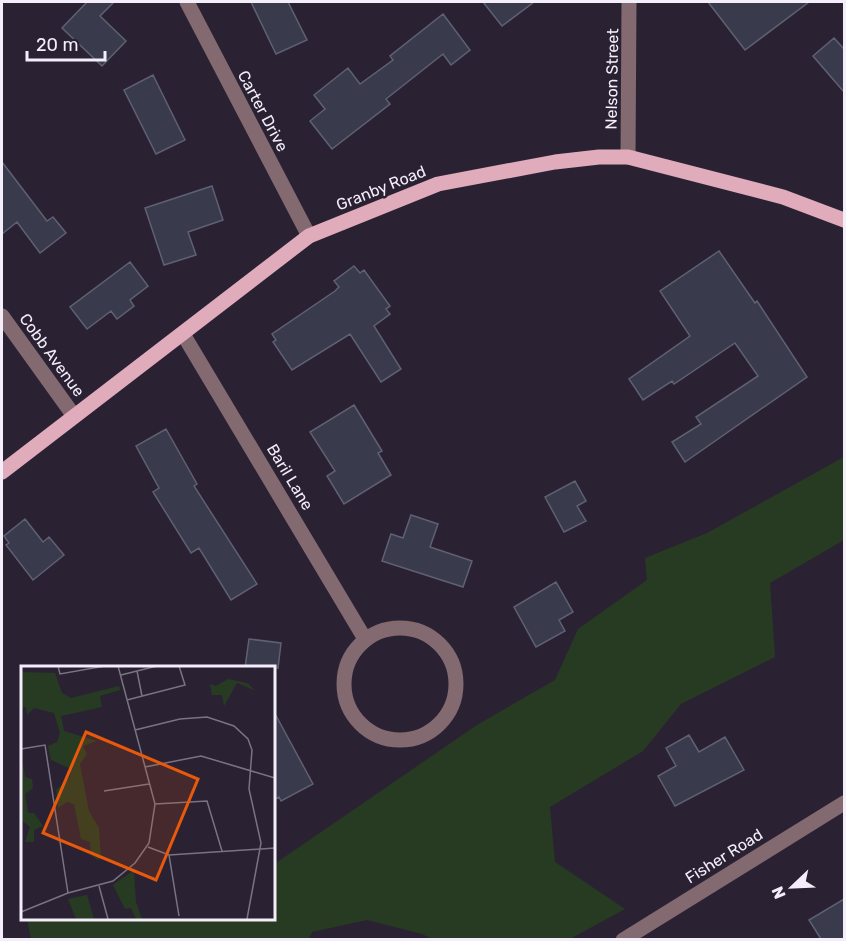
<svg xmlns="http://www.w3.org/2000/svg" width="846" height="941" viewBox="0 0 846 941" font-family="Rubik,sans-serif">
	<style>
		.green { fill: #273b23 }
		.building { fill: #3a3a4d; stroke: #606074; stroke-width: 1.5 }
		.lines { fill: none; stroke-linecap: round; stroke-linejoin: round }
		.minor { stroke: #836970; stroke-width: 15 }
		.major { stroke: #e0abba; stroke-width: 15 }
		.labels { text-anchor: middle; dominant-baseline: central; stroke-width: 5; stroke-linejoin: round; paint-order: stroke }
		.street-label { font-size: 16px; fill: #f3eef9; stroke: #2a2233 }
		.inset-road { fill: none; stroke: #7a7482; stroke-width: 1.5 }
		.view { fill: #e8590c; fill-opacity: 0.15; stroke: #e8590c; stroke-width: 3 }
		.inset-edge { fill: none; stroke: #f3eef9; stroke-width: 3 }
	</style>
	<rect width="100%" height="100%" fill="#2a2233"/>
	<!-- green -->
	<path class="green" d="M844,457V540L770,583L775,657L681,704L643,751L550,807L555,862L625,909L570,939H432L422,934L367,920L312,932L309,939H31L27,919L273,918V865L477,725L555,680L578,629L647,580L645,558L707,533Z"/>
	<!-- building -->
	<path class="building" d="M87,2H114L100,16L126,41L102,66L62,28Z
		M251,2H288L307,40L276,54Z
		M483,2H534L502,26Z
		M708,2H809L745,50Z
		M443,14L470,50L451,65L443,54L386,99L390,104L332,149L310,121L325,109L314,95L348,68L360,84L393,60L390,56Z
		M834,38L844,49V92L813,56Z
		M153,75L185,140L156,154L124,90Z
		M2,162L47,221L53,217L66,233L40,253L17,222L2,234Z
		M212,186L223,220L188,232L196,255L164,265L145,208Z
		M719,251L755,303L757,301L807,377L685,462L672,442L701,424L696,417L758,376L735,343L674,384L672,381L643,400L629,379L690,336L660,291Z
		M130,262L148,286L130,300L134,306L117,319L111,311L87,329L70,307Z
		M354,266L360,273L364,270L390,306L386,309L390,314L374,326L401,369L381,382L350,334L292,370L273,342L276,340L272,334L335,291L339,287L334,281Z
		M354,405L382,451L378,453L391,475L344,504L327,476L335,471L310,432Z
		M166,429L197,484L194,486L257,584L231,600L199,548L191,553L153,492L159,488L136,446Z
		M575,481L586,501L577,506L586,521L564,532L545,497Z
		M411,515L438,524L430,547L472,561L463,587L382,561L391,534L403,538Z
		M25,519L43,542L49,537L64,555L33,580L6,545L9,543L4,536Z
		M556,582L573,612L559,620L565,631L536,647L514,607Z
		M249,639L281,643L278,668H245Z
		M273,710L313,784L281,801L279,797L273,800Z
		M689,735L699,752L725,737L744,770L675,806L658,776L676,766L666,748Z
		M844,899V939H821L809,920Z"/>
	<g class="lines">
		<!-- minor -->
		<path class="minor" d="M187,2L309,236
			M628,157L629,2
			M2,316L74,416
			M183,334L365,639
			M344 684a56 56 0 1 1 112 0a56 56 0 1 1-112 0Z
			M623,940L844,803"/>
		<!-- major -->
		<path class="major" d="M2,472L309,236L438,184L555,162L599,157H628L783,197L844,220"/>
	</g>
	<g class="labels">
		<!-- street labels -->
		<g class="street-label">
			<text transform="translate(612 79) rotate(-89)">Nelson Street</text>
			<text transform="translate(263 111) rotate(62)">Carter Drive</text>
			<text transform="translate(381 188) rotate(-22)">Granby Road</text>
			<text transform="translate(52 355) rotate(54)">Cobb Avenue</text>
			<text transform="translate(290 477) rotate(59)">Baril Lane</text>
			<text transform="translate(724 856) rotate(-32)">Fisher Road</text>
		</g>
	</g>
	<!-- overview -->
	<g transform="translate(21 666)">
		<rect width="254" height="254" fill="#2a2233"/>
		<path d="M0,6L34,7L41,27L50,32L98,20L99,24L79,30L81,41L40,50L43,65L76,75L62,80L66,88L59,98L68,145L78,162L80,192L77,194L70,189L69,176L60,173L53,138L46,136L37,142L35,124L49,111L50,103L30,94L27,80L36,76L39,67L33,47L13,42L6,49L5,41L0,42ZM207,13L226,17L235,25L216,17L203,40L201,29H191L189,18L195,20ZM0,86L4,111L11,113L12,122L4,128L7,147H13L22,160L13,164V176H4L9,161L0,154ZM113,204L115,236L121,253H115L110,242L104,243L92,219ZM66,229L73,253H55L47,233Z" fill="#273b23"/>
		<path class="inset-road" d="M37,0L39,8L84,0M116,5L121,30M100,9L136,0M106,34L164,19L158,0M114,64L159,53L186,51L213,60L227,73L231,84L228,123L240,177L226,253M0,83L24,79L47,227M124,101L180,90L254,112M83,125L128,118M134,138L186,135L201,185M127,181L148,189L254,182M148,189L158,250M78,220L87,253M0,246L47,227L92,215L114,197L128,177L134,138L97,0"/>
		<path class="view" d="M65,66L177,113L135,214L22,167Z"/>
		<rect width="254" height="254" class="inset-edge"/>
	</g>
	<!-- border -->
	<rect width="846" height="941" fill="none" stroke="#f3eef9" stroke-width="6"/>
	<!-- north arrow -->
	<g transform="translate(792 887) rotate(247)" stroke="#2a2233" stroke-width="4.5" paint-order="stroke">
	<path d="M0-4.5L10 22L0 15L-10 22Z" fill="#f3eef9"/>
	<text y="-9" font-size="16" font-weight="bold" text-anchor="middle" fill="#f3eef9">N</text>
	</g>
	<!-- scale -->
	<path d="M27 51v9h78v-9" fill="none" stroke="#f3eef9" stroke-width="3"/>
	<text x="36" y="51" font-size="18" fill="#f3eef9" stroke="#2a2233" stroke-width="4.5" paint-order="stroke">20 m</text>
</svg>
